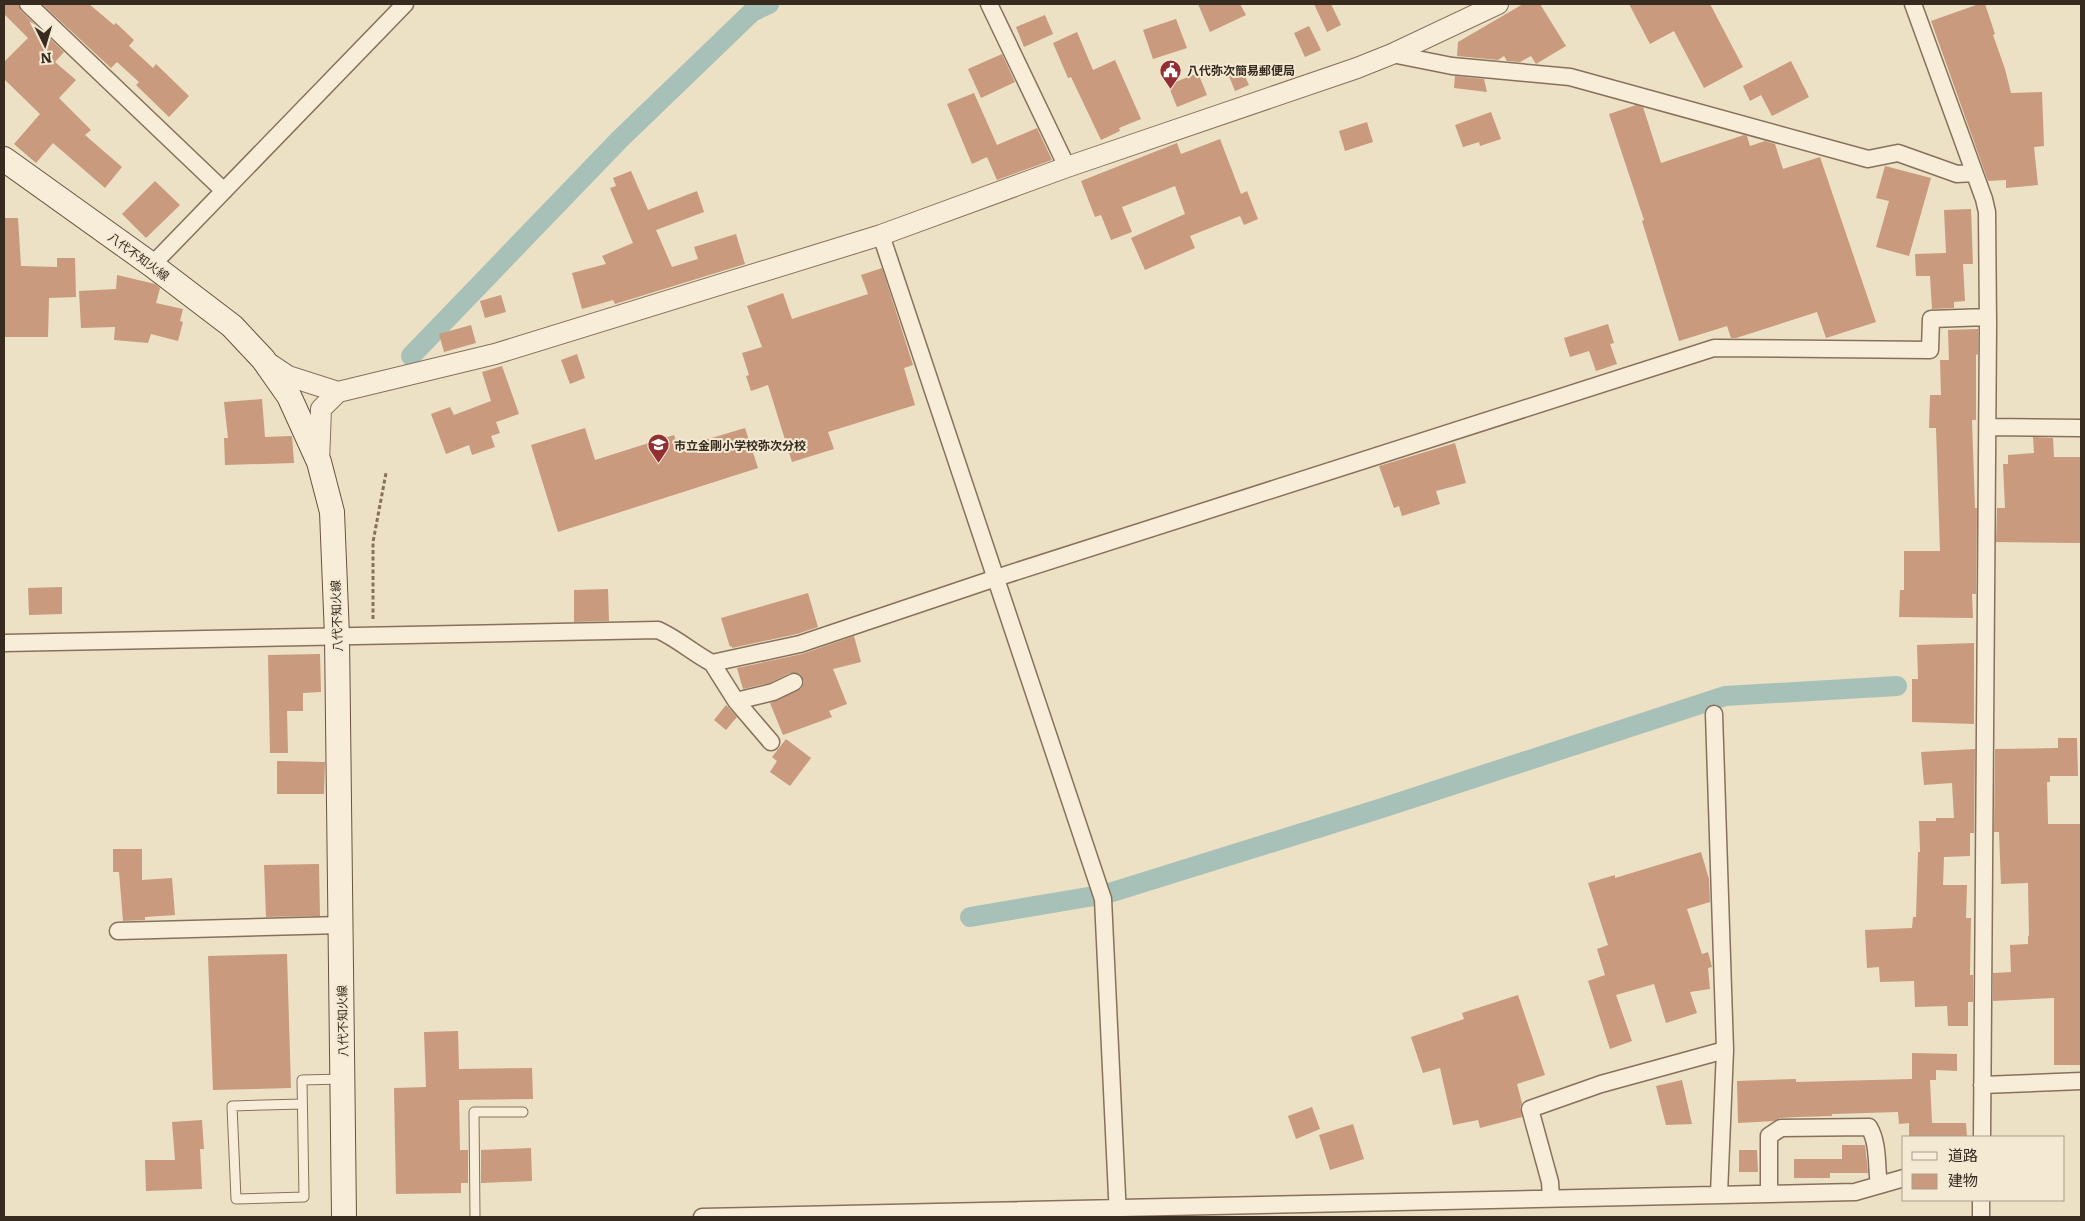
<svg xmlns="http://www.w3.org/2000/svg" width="2085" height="1221" viewBox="0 0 2085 1221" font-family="Literata,'Noto Sans JP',serif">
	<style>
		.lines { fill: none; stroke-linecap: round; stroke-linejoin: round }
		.canal { stroke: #a7c0b8; stroke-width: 20 }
		.building { fill: #c99a7d }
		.service-casing { stroke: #87715c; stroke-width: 11 }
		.minor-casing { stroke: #87715c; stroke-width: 19 }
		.tertiary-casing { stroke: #87715c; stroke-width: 22 }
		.secondary-casing { stroke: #68533f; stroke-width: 26 }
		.path { stroke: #87715c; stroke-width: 3; stroke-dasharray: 4 2.5; stroke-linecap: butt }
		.service { stroke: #f7edd8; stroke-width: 9 }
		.minor { stroke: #f7edd8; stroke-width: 16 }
		.tertiary { stroke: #f7edd8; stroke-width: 20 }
		.secondary { stroke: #f7edd8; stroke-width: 24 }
		.labels { text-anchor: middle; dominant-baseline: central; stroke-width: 4; stroke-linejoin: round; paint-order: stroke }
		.poi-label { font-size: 12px; font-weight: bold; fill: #372a1f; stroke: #f4ead4; text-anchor: start }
		.street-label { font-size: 12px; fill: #372a1f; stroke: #f4ead4 }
	</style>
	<rect width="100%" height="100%" fill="#ece0c5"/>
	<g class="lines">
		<!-- canal -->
		<path class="canal" d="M411,356L620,139L752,12L769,4
			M970,917L1106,894L1379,809L1725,696L1897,686"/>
	</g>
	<!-- building -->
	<path class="building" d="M4,4H18L21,11L64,52L55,62L76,80L59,98L91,130L85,135L122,167L105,188L53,143L36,163L14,144L40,114L4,79V62L28,38L4,14Z
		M42,4H89L114,25L116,23L134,40L129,46L153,68L156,64L189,96L169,117L136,85L139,82L117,62L111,68Z
		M1198,4H1240L1246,15L1210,32Z
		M1314,4H1331L1341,25L1327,32Z
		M1523,4H1540L1566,46L1536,64L1531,56L1520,62L1507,61L1504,56L1498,60L1457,56L1458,42Z
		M1629,4H1710L1743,67L1704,88L1674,31L1650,44Z
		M1979,4H1985L1995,34L1993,35L2005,69L2011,93L2042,92L2044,146L2034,147L2038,185L2006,188V180L1988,181L1931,21Z
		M1045,15L1053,34L1024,47L1016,27Z
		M1176,19L1187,48L1153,59L1143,30Z
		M1309,26L1321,50L1305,57L1294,33Z
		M1077,32L1093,70L1115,60L1141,119L1119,128L1120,131L1101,140L1071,77L1068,78L1053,43Z
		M1002,54L1015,82L981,98L968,69Z
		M1791,61L1809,97L1772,116L1761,95L1750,101L1743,86Z
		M1242,70L1249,85L1235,91L1229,76Z
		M1198,73L1207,95L1177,107L1168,85Z
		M1455,76L1484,79L1487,92L1454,88Z
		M974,93L997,145L1037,128L1052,160L997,180L987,157L972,164L947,104Z
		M1636,105L1643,107L1661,163L1744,135L1747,136L1750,146L1765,141L1775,144L1783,169L1820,157L1876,322L1826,338L1817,312L1736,338H1731L1727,326L1679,341L1642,221L1644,220L1609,114Z
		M1491,112L1501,139L1480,146L1479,142L1463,147L1455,125Z
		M1367,122L1373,142L1345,151L1339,131Z
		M1220,139L1241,194L1247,191L1258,219L1244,225L1240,216L1190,236L1195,248L1145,270L1131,238L1185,214L1175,186L1122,207L1132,232L1111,240L1101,215L1095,217L1081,181L1177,143L1181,154Z
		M1885,166L1931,178L1909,256L1876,247L1889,201L1876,198Z
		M631,171L648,210L697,191L704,212L656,230L672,267L698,259L694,247L736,234L745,264L615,304L613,300L582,309L572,273L606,264L602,256L633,243L610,188L616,186L613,178Z
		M155,181L180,205L146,238L122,214Z
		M1971,209L1973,264H1963L1965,301L1954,302V308L1932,309L1930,276H1916L1915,254L1946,253L1944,210Z
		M4,218H18L21,266L57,267V258H75L76,297L49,298L48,337H4Z
		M882,268L913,365L904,368L915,405L828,432L834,449L792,462L768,385L751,391L746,376L749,375L742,353L762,347L747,306L783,293L792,319L868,294L861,275Z
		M117,275L155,284L160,288L156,303L183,309L180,321L183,322L178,341L151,334L148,343L114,340L115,327L81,328L79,291L116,289Z
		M501,295L506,312L485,318L480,301Z
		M1608,324L1614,343L1610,344L1617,364L1596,371L1589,351L1570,357L1564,338Z
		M471,325L476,343L444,352L439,334Z
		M1978,329V354L1976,355V420H1972L1975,508H1977L1976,594H1972L1973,618L1899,617L1900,590H1904V551H1940L1936,428H1929L1930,395H1941L1940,360H1949L1948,330Z
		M577,354L585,378L570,384L561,360Z
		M502,366L519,414L496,422L500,433L491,436L495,447L472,455L469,445L446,454L431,414L450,407L454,415L491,401L482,372Z
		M262,399L265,437L292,436L294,463L225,465L224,438H228L224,402Z
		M585,428L595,460L674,435L678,448L745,428L758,468L558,532L531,445Z
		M2033,437L2053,438L2054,457H2081V543L1996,542L1997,508H2005L2003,464H2008V455L2034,453Z
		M1455,443L1466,483L1436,491L1440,504L1402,516L1399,506L1394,508L1379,466Z
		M62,587V614L29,615L28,588Z
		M608,589L609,621L574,622V590Z
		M808,593L818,627L797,634L732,648V646L730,647L721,618Z
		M854,636L861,662L833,669L847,704L829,711L832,717L783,735L770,703L802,688L804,682L800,674L790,673L770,683L743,689L737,668L802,654Z
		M1974,643V724L1912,722V679H1918L1917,645Z
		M320,654L321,692L303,693V711H287L288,753H270L268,655Z
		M726,705L737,717L726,730L714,720Z
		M2058,738H2077L2078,776H2050V782H2047L2048,824H2081V1065H2054V998L1993,1001V973L2011,972L2010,945L2028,944V936H2029L2028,883L2001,884L1999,832H1994L1995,749L2058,748Z
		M786,739L811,758L790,786L770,772L777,761L772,757Z
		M1975,749L1974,833H1970V856L1944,857L1943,885H1967L1966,918H1971L1970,975H1973V1002H1968V1026H1948L1947,1006L1915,1007L1914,981L1880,982L1879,967L1867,968L1865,930L1912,928L1913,917H1916L1918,852H1920L1919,821H1936V818H1954L1952,783L1924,785L1921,752Z
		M277,761L325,762L324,794H277Z
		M113,849H142V880L172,878L175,915L145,917V920L123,921L119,872H113Z
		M1701,852L1709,879L1710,902L1687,909L1702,954L1708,952L1712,967L1708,968L1710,989L1690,992L1697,1013L1666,1023L1654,984L1616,995L1632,1041L1610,1049L1588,981L1605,975L1597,949L1608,945L1588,883L1615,875V878Z
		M319,864L320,916L266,917L264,865Z
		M287,954L291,1088L213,1090L208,956Z
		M1518,995L1545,1075L1517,1084L1522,1103L1520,1107L1522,1117L1480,1128L1478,1120L1453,1125L1440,1068L1423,1073L1411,1037L1464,1019L1462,1013Z
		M458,1031L459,1069L532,1068L533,1099L459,1100L460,1150H468V1183H461V1193L396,1194L394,1088L426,1087L424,1032Z
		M1912,1053L1957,1054V1071L1936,1070V1080H1930L1932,1123H1966L1967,1137H1909V1123L1899,1124L1898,1112L1832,1114V1116L1797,1117L1780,1118L1774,1121L1738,1123L1737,1081L1796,1079V1082L1912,1079Z
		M1682,1080L1692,1124L1666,1125L1656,1086Z
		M1312,1107L1320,1129L1296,1139L1288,1116Z
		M202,1120L204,1149H200L202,1189L146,1191L145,1160H175L172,1122Z
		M1353,1124L1364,1159L1330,1170L1319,1135Z
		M1842,1145H1865L1868,1173H1830V1178H1794V1159H1842Z
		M531,1148L532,1181L481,1183V1150Z
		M1739,1150H1757L1758,1172H1739Z"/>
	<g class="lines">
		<defs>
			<path id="service" d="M302,1104L232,1106L236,1199L304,1197C303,1158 303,1119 302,1080L343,1079
				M475,1217L474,1112H523"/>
			<path id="minor" d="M28,4L224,191
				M989,4L1067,167
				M1913,4L1984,199L1987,212L1988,325L1982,1137
				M1392,54L1452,66L1570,77L1868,159L1898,153L1957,174L1974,173
				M881,235L1103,899L1118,1217
				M152,265L405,4
				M1988,427L2081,428
				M4,643L658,630C678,639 693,653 712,663L800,644L996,578L1714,348L1930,350L1931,319L1988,317
				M712,663L736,701L771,742
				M736,701L773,692L794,682
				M1714,714L1725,1050L1719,1194
				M118,931L341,925
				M1982,1085L2081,1081
				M1769,1193V1136L1781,1128L1869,1127C1879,1144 1876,1166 1879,1185
				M1551,1198L1550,1182L1530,1109L1601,1084L1725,1050
				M1981,1200V1217
				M702,1217L1855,1192L1904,1178"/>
			<path id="tertiary" d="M267,362L288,376L338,392L495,354L881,235L1067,167L1357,68L1392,54L1498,4
				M319,462L321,409L338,392"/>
			<path id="secondary" d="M4,159L152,265L232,326L263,359L289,396L319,462L332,512L337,636L344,1217"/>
		</defs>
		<!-- service casing -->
		<use href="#service" class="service-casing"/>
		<!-- minor casing -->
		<use href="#minor" class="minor-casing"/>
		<!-- tertiary casing -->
		<use href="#tertiary" class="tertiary-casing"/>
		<!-- secondary casing -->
		<use href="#secondary" class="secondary-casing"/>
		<!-- path -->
		<path class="path" d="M373,619V542L386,473"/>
		<!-- service -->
		<use href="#service" class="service"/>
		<!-- minor -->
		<use href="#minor" class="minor"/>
		<!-- tertiary -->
		<use href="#tertiary" class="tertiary"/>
		<!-- secondary -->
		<use href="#secondary" class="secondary"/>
	</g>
	<!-- icons -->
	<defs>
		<symbol id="civic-pin" viewBox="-11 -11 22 30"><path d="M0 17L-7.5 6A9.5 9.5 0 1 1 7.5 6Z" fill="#932e32" stroke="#f4ead4"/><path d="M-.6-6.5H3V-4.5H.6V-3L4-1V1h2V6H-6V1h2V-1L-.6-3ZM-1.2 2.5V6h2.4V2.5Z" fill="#fff"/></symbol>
		<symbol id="school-pin" viewBox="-11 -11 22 30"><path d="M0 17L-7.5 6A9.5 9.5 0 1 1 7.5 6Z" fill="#932e32" stroke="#f4ead4"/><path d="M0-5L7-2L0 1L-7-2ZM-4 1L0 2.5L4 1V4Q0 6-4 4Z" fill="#fff"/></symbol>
	</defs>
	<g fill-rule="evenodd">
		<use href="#civic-pin" x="1158" y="58" width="25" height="34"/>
		<use href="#school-pin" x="646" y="432" width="25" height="34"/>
	</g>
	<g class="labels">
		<!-- poi labels -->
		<g class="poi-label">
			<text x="1187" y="70">八代弥次簡易郵便局</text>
			<text x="674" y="445">市立金剛小学校弥次分校</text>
		</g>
		<!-- street labels -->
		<g class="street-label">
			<text transform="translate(139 256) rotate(36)">八代不知火線</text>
			<text transform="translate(336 616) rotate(-92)">八代不知火線</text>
			<text transform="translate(342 1021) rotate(-91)">八代不知火線</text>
		</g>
	</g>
	<!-- border -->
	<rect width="2085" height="1221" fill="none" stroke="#372a1f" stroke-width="10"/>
	<!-- legend -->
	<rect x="1902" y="1136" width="162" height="65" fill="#f4ead4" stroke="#a89d8c"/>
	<rect x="1912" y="1152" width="25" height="8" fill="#f7edd8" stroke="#a89d8c"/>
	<text x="1948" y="1161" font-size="15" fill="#372a1f">道路</text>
	<rect x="1912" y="1174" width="25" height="15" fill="#c99a7d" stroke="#a89d8c"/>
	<text x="1948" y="1186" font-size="15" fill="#372a1f">建物</text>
	<!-- north arrow -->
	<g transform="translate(45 45) rotate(175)" stroke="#f4ead4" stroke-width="4" paint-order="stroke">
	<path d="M0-4L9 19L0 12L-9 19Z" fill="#372a1f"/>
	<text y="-8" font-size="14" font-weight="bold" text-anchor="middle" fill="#372a1f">N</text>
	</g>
</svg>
